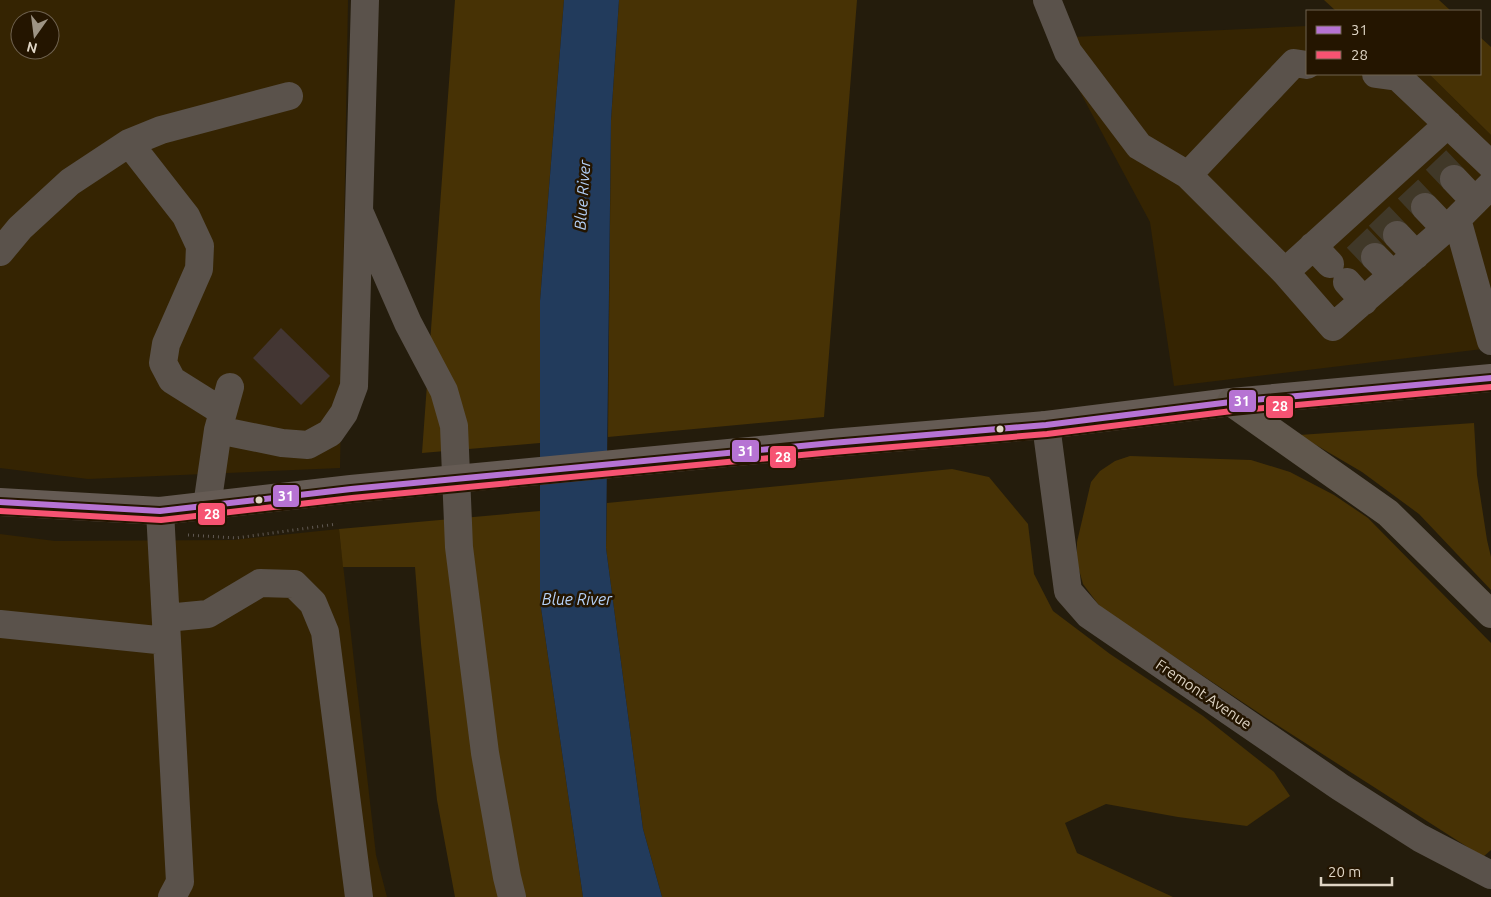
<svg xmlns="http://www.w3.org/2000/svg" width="1491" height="897" viewBox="0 0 1491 897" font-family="Ubuntu,sans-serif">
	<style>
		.built { fill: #352402; fill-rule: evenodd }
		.green { fill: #473205 }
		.water { fill: #223b5c }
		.building { fill: #433633 }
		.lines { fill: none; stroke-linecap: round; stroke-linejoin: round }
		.minor-tunnel { stroke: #403828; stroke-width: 28; stroke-dasharray: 28 14; stroke-linecap: butt }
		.path { stroke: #605953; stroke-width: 3; stroke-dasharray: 1 4; stroke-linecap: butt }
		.minor { stroke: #5a524b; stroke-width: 28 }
		.major { stroke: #655b54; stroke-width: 28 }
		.highway { stroke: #61584e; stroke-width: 28 }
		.bus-1-casing { stroke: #241500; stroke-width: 10 }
		.bus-2-casing { stroke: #241500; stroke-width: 10 }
		.bus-1 { stroke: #b673d3; stroke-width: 6 }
		.bus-2 { stroke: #f65372; stroke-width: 6 }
		.bus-dot { fill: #dfd5c5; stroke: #241500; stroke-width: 2 }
		.labels { text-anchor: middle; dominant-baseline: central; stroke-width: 5; stroke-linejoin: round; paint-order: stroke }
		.street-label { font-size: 15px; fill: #dfd5c5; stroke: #241500 }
		.water-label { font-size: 16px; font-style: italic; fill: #b4d1f8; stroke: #241500 }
		.line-badge { stroke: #241500; stroke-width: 2 }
		.badge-label { font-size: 14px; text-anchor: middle; font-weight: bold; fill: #fff }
	</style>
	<rect width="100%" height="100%" fill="#241c0c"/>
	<!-- built -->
	<path class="built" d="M0,0H348L340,468L88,479L0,468ZM20,20H50V50H20Z
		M1307,26V74H1429L1491,135V348L1174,386L1150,222L1051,38Z
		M339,529L376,855L387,897H0V534L55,541L233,540Z"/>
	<!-- green -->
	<path class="green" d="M455,0H564L540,301V443L422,453Z
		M619,0H857L824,417L608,437L611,120Z
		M1324,0H1439L1451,11H1336Z
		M1480,37L1491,47V135L1429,74H1480Z
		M1474,423L1477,475L1487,540L1491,557V590L1419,514L1362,472L1299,435Z
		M1130,456L1251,460L1290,472L1334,495L1368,518L1491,643V850L1483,857L1274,723L1101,608L1083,584L1077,563V542L1091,482L1100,471L1115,461Z
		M952,469L989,477L1028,524L1034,574L1053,611L1110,654L1203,716L1274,772L1290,796L1247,826L1178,817L1106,804L1065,823L1077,853L1173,897H662L643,829L606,548L607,503Z
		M540,511V601L583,897H455L437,800L421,644L415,567H343L339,529Z"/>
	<!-- water -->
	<path class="water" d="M564,0H619L611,120L606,548L643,829L662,897H583L540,601V301Z"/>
	<!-- building -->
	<path class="building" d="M281,328L330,376L301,405L253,358Z"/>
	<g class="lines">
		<!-- minor-tunnel -->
		<path class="minor-tunnel" d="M1436,160L1454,179
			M1408,189L1425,207
			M1379,216L1397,235
			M1357,238L1375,257"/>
		<!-- path -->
		<path class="path" d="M188,535L236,538L337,524"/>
		<!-- minor -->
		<path class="minor" d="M1047,0L1068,52L1139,146L1188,175L1285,272L1333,327L1457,219
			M1376,74L1398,77L1491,165
			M129,143L186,216L200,246L199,269L166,344L163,363L172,380L223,412
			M1188,175L1294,63L1307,65
			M1454,179L1475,201
			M1491,185L1457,219L1491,341
			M1425,207L1446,229
			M359,211L408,323L444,391L454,426L459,547L485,753L507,877L512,897
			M1397,235L1416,255
			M1313,246L1330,264
			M0,252L20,228L70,182L129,143L161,130L289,96
			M1375,257L1393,275
			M1285,272L1448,124
			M1347,282L1364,301
			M1046,425L1068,591L1089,615L1340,787L1420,838L1491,875
			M218,430L282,443L308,445L330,433L344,413L354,386L365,0
			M207,506L218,430L230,387
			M160,511L180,882L172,897
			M166,618L208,614L260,583L294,584L313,603L325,632L359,897
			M0,624L167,641"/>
		<!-- major -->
		<path class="major" d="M0,502L160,511L351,489L832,443L1046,425L1231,402L1491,378"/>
		<!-- highway -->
		<path class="highway" d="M1231,402L1388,513L1491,614"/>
		<defs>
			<path id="bus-1" d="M0,502L160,511L351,489L832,443L1046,425L1231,402L1491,378"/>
			<path id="bus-2" d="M0,511L161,520L352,498L833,452L1047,434L1232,411L1491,387"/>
		</defs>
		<!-- bus-1 casing -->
		<use href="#bus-1" class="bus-1-casing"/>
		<!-- bus-2 casing -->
		<use href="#bus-2" class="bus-2-casing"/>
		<!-- bus-1 -->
		<use href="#bus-1" class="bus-1"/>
		<!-- bus-2 -->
		<use href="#bus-2" class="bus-2"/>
	</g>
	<!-- markers -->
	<g class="bus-dot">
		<circle cx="1000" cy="429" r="4.5"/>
		<circle cx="259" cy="500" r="4.5"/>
	</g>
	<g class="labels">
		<!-- street labels -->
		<g class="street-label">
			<text transform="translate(1204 694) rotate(34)">Fremont Avenue</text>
		</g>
		<!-- water labels -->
		<g class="water-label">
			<text transform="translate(582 195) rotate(-86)">Blue River</text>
			<text x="577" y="599">Blue River</text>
		</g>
	</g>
	<g class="line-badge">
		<rect x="1228" y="389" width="29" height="24" rx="5" fill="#b673d3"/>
		<rect x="1265" y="395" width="29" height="24" rx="5" fill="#f65372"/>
		<rect x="731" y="439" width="29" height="24" rx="5" fill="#b673d3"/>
		<rect x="769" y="445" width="28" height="24" rx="5" fill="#f65372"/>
		<rect x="272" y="484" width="28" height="24" rx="5" fill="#b673d3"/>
		<rect x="197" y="502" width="29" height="24" rx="5" fill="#f65372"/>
	</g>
	<g class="badge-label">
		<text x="1242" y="406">31</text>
		<text x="1280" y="411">28</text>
		<text x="746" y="456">31</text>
		<text x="783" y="462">28</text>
		<text x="286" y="501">31</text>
		<text x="212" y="519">28</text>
	</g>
	<!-- legend -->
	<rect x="1306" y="10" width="175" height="65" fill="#241500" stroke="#6f624f"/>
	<rect x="1316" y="26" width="25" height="8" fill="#b673d3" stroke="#6f624f"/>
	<text x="1351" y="35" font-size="15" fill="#dfd5c5">31</text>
	<rect x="1316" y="51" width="25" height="8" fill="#f65372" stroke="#6f624f"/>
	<text x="1351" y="60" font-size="15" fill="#dfd5c5">28</text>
	<!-- north arrow -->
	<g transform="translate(35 35) rotate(194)"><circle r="24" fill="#241500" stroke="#6f624f"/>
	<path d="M0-4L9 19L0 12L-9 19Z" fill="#9e9484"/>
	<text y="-8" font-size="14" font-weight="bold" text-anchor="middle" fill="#dfd5c5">N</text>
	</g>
	<!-- scale -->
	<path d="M1321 877v8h71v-8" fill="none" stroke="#dfd5c5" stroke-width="2.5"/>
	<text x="1328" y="877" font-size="15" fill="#dfd5c5" stroke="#241500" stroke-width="4" paint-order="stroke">20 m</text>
</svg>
